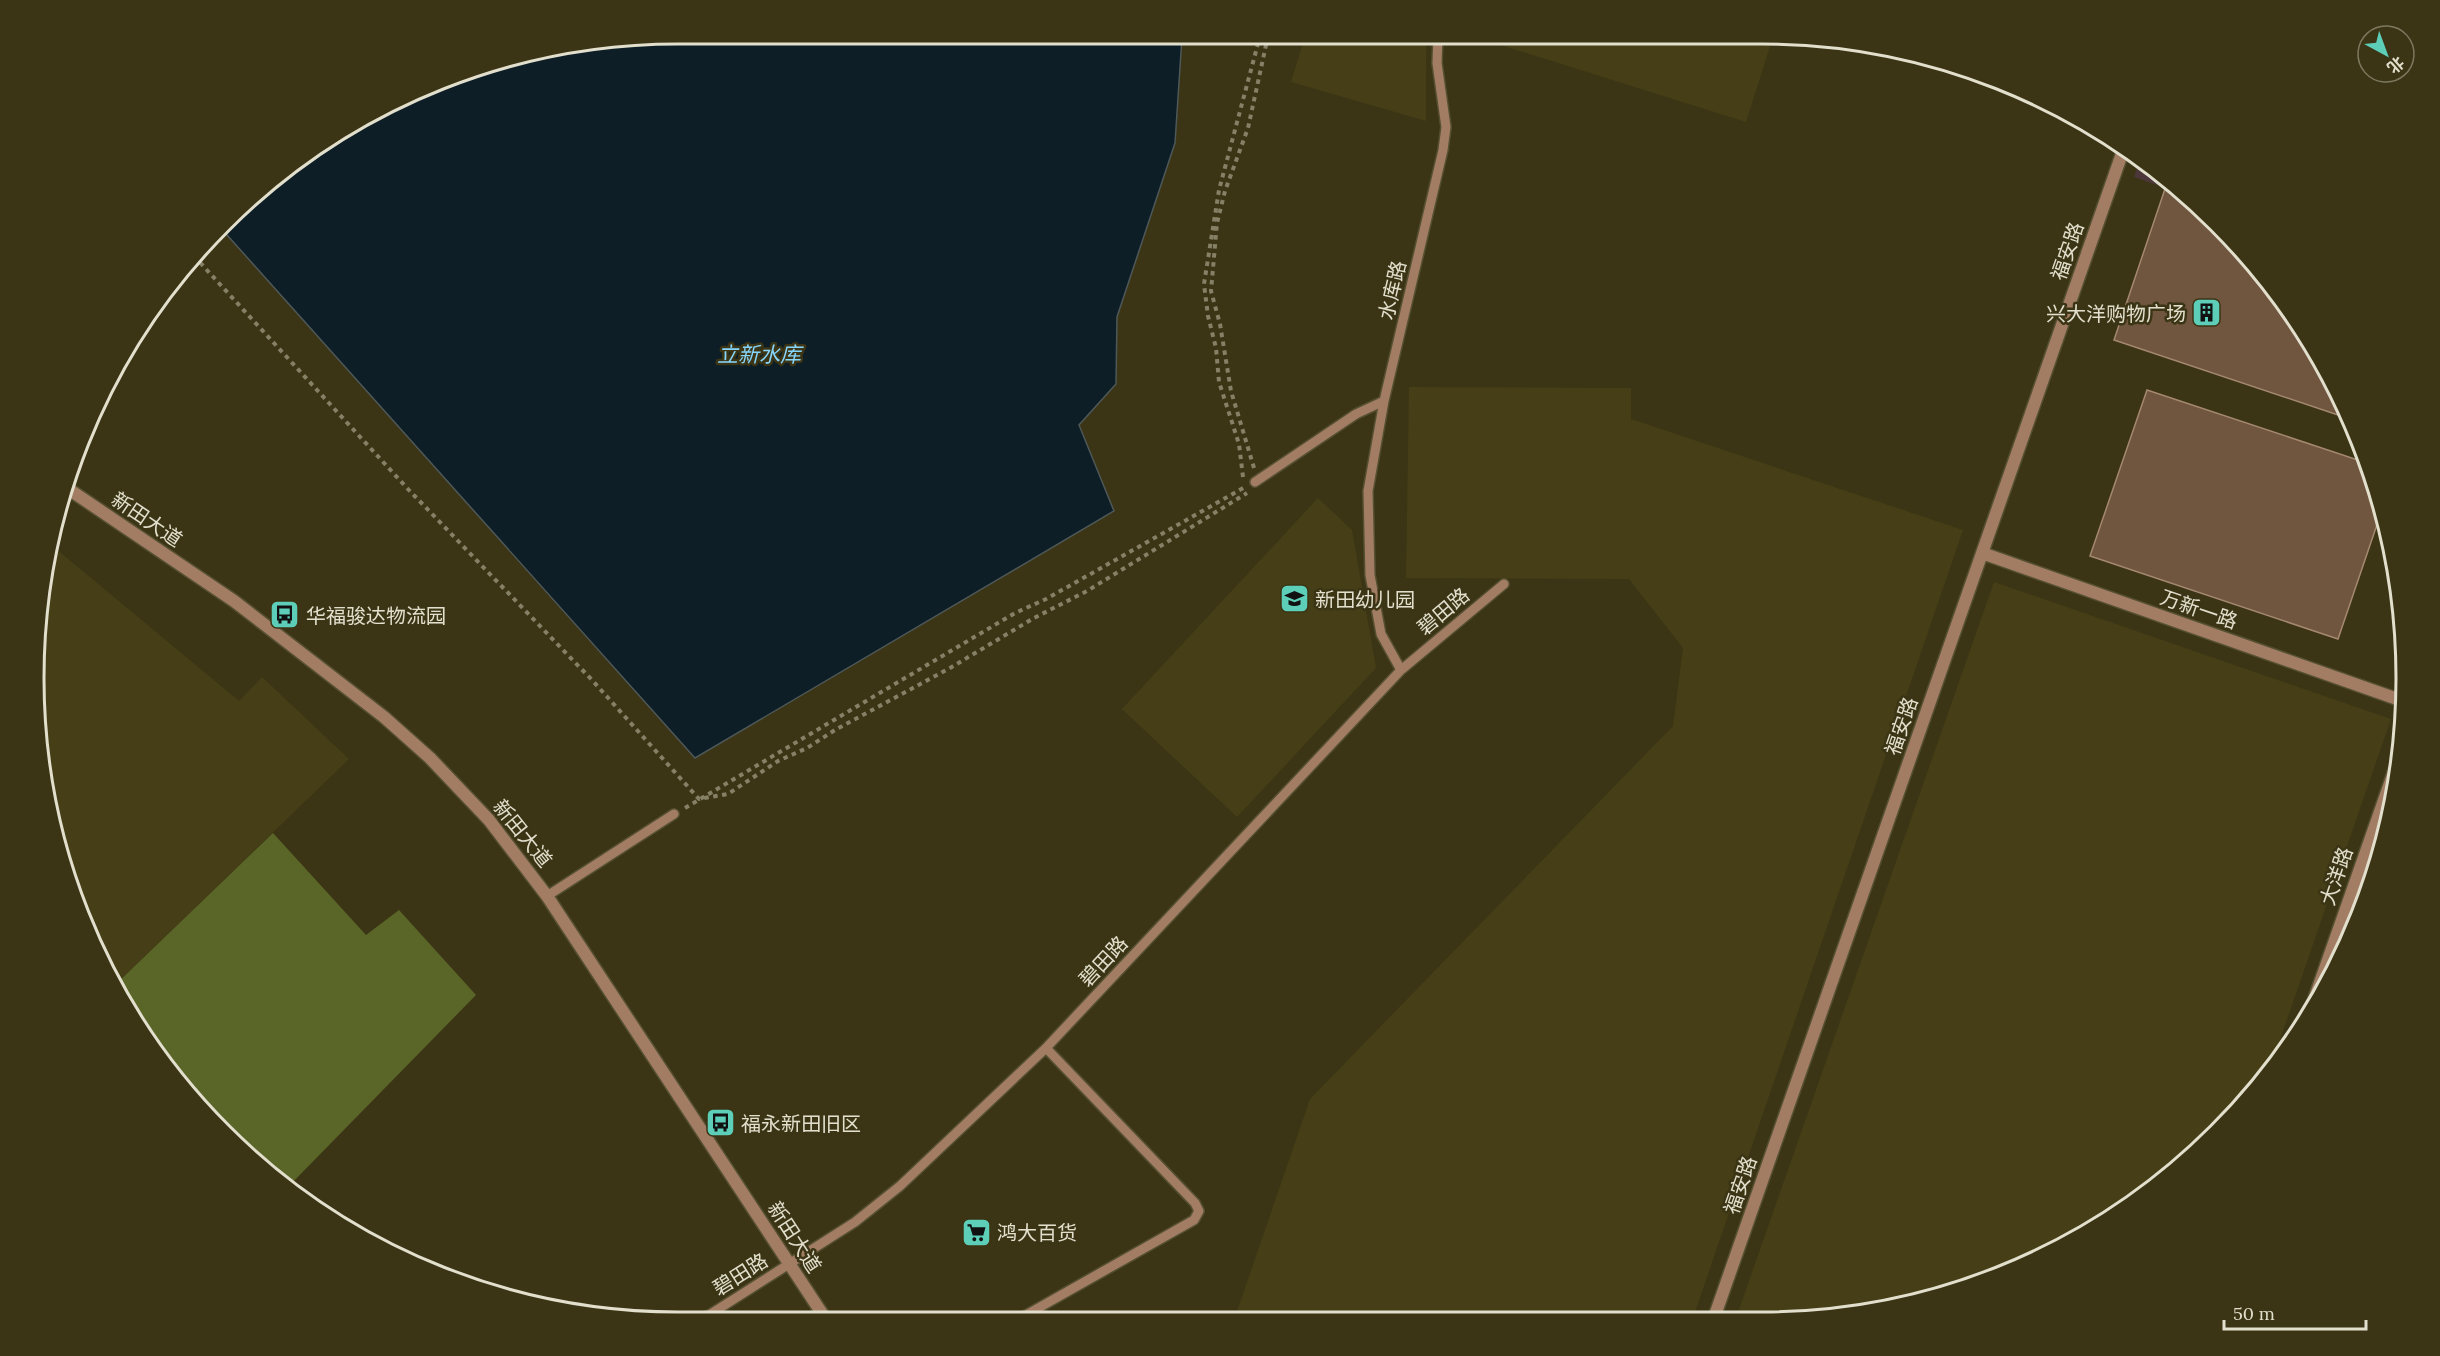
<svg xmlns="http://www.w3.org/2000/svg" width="2440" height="1356" viewBox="0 0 2440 1356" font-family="Lora,'Noto Sans SC',serif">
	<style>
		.commercial { fill: #4b363a }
		.built { fill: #463e16 }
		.green { fill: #5a6528 }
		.water { fill: #0e1e26; stroke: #4e5858; stroke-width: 1.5 }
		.building { fill: #70563f; stroke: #a4886f; stroke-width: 1.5 }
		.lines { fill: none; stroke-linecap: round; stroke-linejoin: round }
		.service-casing { stroke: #565032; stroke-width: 12 }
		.minor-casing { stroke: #565032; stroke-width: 15 }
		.tertiary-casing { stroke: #565032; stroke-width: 15 }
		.path { stroke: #858066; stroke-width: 4; stroke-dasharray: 4.5 4.5; stroke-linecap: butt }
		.service { stroke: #a27d64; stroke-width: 9 }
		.minor { stroke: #a27d64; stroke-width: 12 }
		.tertiary { stroke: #a27d64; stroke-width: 12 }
		.labels { text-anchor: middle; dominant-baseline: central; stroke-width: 5; stroke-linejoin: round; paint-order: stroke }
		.street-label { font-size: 20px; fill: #e2dfcd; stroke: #3b3515 }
		.poi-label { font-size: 20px; fill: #e2dfcd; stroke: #3b3515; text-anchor: start }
		.water-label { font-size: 21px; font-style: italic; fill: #86d5fd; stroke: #3b3515 }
		.rim { fill: none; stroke: #e2dfcd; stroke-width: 3 }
	</style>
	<rect width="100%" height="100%" fill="#3b3515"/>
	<!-- commercial -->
	<path class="commercial" d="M2140,159L2188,193L2191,197L2134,177Z"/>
	<!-- built -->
	<path class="built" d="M1774,34L1746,122L1472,36Z
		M1305,36H1426V121L1291,82Z
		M1409,387L1631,388V419L1963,530L1693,1318L1234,1320L1310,1099L1673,726L1683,648L1629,579L1406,578Z
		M1318,498L1352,530L1376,668L1237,817L1122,709Z
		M49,543L239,701L262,677L349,759L113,987L82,925L45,804L34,720L38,594Z
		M1994,582L2391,719L2272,1063L2218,1134L2120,1214L1970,1289L1846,1318H1736Z"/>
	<!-- green -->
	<path class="green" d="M273,833L366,935L399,910L476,995L287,1188L253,1163L193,1103L120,1001L113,987Z"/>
	<!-- water -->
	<path class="water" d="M1182,37L1175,143L1117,317L1116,384L1079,425L1114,511L695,758L219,226L286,166L392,100L471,67L593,39Z"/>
	<!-- building -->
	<path class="building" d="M2168,180L2188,193L2274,286L2341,393L2350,419L2114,340Z
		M2147,390L2367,463L2383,507L2338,639L2090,556Z"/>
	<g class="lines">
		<defs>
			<path id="service" d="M1384,401L1368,491L1370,575L1381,634L1401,670
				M1255,482L1356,414L1384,401L1443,150L1446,127L1437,63L1438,36
				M547,896L674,814
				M556,1308H578L615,1318
				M1017,1320L1194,1220L1199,1211L1195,1203L1046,1048
				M695,1321L709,1315L855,1222L900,1186L1046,1048L1401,670L1504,584"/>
			<path id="minor" d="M1982,553L2403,701
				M1714,1318L2124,148"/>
			<path id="tertiary" d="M64,486L234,601L384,717L430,758L489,820L547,896L827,1321
				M2308,1017L2402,749"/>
		</defs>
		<!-- service casing -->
		<use href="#service" class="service-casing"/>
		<!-- minor casing -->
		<use href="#minor" class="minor-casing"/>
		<!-- tertiary casing -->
		<use href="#tertiary" class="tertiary-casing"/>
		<!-- path -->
		<path class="path" d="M194,256L407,488L592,680L699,799L728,794L778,761L807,748L835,730L950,668L1034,618L1087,591L1247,493
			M1254,468L1231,391L1220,324L1211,291L1217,223L1225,191L1248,128L1268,36
			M1243,477L1239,444L1219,382L1216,348L1208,316L1204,284L1219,190L1260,36
			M685,808L1015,613L1046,599L1245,487"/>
		<!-- service -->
		<use href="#service" class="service"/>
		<!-- minor -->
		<use href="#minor" class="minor"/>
		<!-- tertiary -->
		<use href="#tertiary" class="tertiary"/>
	</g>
	<!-- icons -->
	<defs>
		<symbol id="building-square" viewBox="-11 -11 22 22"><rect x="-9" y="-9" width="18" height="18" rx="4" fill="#5dceb8" stroke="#3b3515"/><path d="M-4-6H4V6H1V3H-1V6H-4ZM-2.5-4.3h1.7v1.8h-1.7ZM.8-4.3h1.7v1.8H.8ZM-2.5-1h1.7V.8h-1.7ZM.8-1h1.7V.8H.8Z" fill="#111"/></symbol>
		<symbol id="school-square" viewBox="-11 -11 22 22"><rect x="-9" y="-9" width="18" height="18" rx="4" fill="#5dceb8" stroke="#3b3515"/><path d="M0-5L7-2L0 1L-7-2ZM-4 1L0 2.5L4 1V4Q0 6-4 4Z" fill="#111"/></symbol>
		<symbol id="bus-square" viewBox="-11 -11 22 22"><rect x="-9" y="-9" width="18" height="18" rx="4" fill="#5dceb8" stroke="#3b3515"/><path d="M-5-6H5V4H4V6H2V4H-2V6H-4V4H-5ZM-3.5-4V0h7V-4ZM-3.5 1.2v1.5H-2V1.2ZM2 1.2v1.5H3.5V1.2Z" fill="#111"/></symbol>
		<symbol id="supermarket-square" viewBox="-11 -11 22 22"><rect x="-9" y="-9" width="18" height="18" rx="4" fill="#5dceb8" stroke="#3b3515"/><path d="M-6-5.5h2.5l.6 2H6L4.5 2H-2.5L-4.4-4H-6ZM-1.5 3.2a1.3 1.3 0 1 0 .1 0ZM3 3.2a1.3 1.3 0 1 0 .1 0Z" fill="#111"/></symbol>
	</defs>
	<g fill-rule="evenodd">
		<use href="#building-square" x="2190" y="296" width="33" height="33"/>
		<use href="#school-square" x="1278" y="582" width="33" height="33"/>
		<use href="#bus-square" x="268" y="598" width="33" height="33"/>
		<use href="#bus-square" x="704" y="1106" width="33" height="33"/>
		<use href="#supermarket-square" x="960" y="1216" width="33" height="33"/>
	</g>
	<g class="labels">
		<!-- street labels -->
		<g class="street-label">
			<text transform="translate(2067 251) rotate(-71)">福安路</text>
			<text transform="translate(1392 290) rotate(-77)">水库路</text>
			<text transform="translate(147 519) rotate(34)">新田大道</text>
			<text transform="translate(2199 609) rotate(19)">万新一路</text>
			<text transform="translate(1443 611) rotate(-40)">碧田路</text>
			<text transform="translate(1901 726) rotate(-71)">福安路</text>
			<text transform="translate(523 833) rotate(51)">新田大道</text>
			<text transform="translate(2336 876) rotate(-71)">大洋路</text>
			<text transform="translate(1103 961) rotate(-47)">碧田路</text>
			<text transform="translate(1740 1185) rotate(-71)">福安路</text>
			<text transform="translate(795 1237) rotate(57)">新田大道</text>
			<text transform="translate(740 1274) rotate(-32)">碧田路</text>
		</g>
		<!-- poi labels -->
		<g class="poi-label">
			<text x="2186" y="313" text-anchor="end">兴大洋购物广场</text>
			<text x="1315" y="599">新田幼儿园</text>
			<text x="306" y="615">华福骏达物流园</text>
			<text x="741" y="1123">福永新田旧区</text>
			<text x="997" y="1232">鸿大百货</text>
		</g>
		<!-- water labels -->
		<g class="water-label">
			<text x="759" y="354">立新水库</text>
		</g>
	</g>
	<!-- crop -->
	<path d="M0 0H2440V1356H0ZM678 44H1762A634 634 0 0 1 2396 678V678A634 634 0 0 1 1762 1312H678A634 634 0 0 1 44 678V678A634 634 0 0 1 678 44Z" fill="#3b3515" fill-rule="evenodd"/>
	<path class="rim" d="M678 44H1762A634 634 0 0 1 2396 678V678A634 634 0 0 1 1762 1312H678A634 634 0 0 1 44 678V678A634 634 0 0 1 678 44Z"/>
	<!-- north arrow -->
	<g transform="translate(2386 54) rotate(139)"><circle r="28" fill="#3b3515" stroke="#7e795f" stroke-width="1.5"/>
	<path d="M0-4.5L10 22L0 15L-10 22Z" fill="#5dceb8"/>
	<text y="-9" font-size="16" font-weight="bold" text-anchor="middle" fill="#e2dfcd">北</text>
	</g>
	<!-- scale -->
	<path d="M2224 1320v9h142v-9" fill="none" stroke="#e2dfcd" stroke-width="3"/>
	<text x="2233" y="1320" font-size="18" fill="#e2dfcd" stroke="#3b3515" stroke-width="4.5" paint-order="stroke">50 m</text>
</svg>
